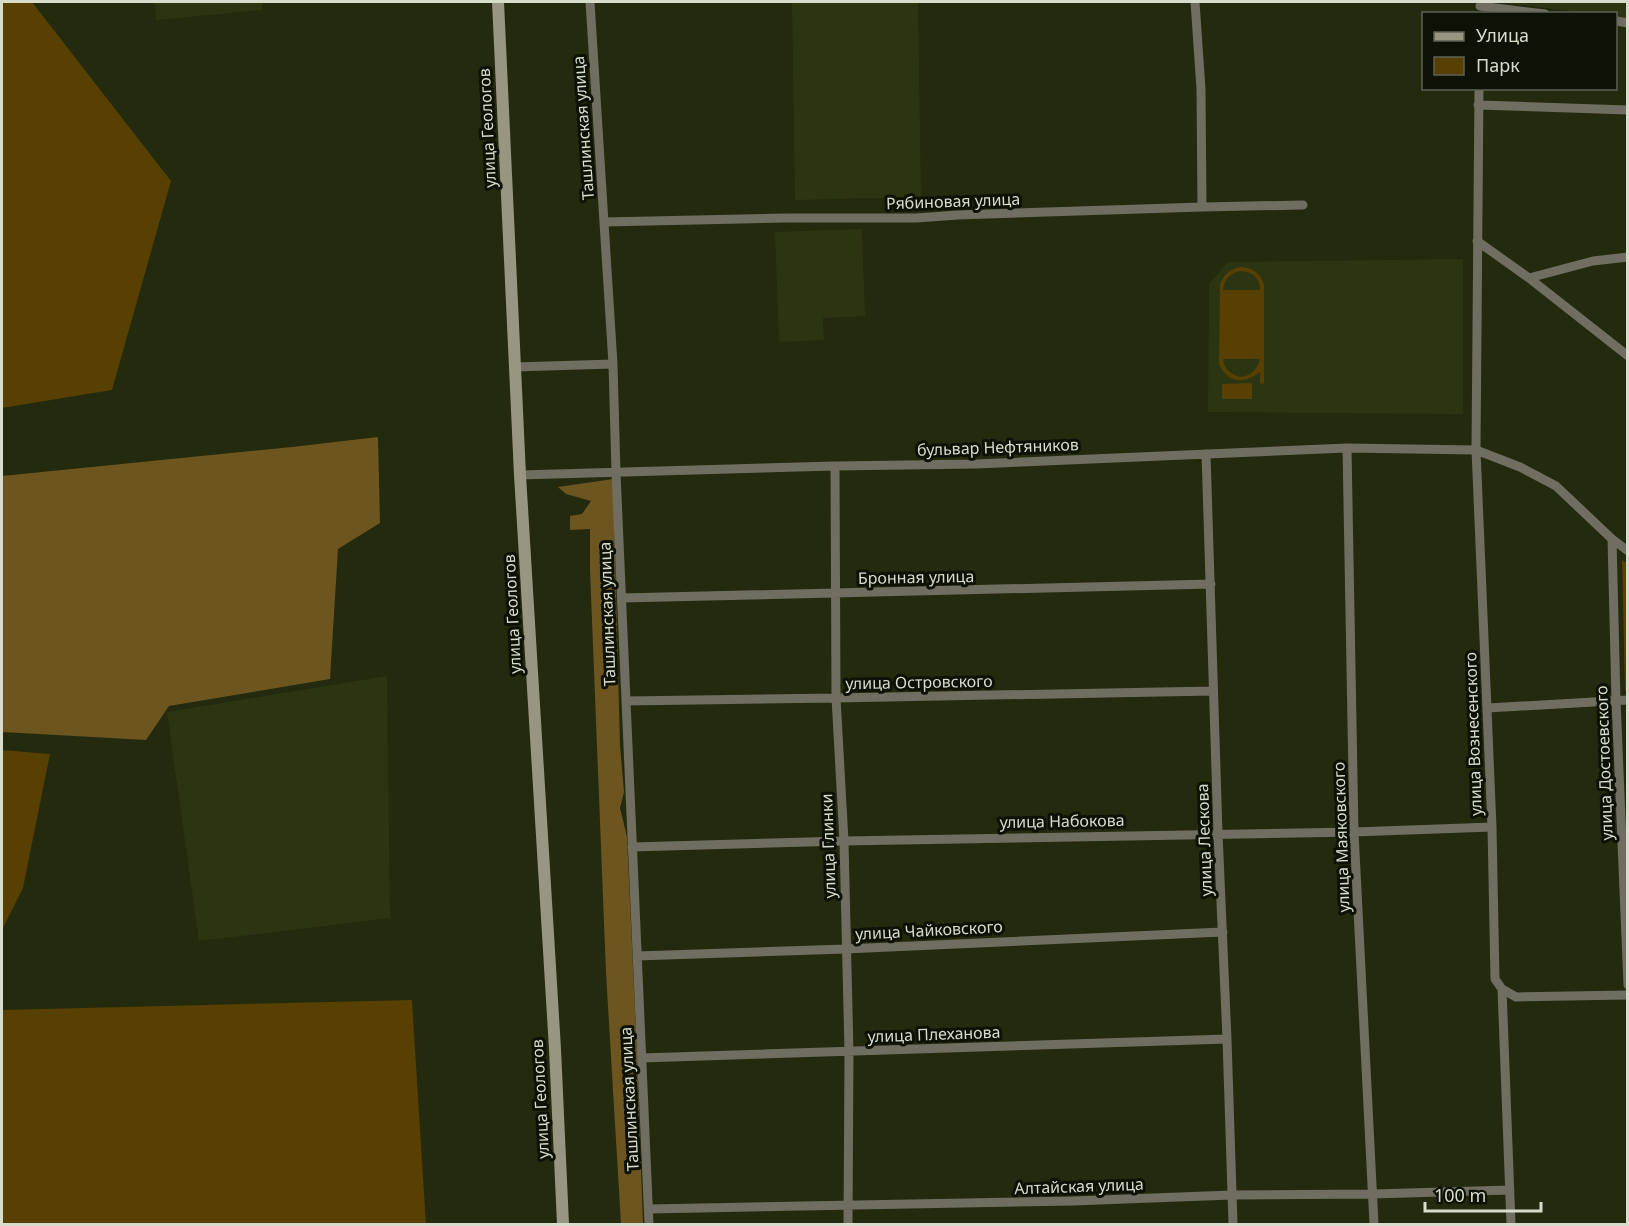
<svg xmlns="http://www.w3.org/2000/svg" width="1629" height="1226" viewBox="0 0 1629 1226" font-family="'Noto Sans',sans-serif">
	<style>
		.built { fill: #2c3511 }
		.green { fill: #574001; fill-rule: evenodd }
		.forest { fill: #6d5520 }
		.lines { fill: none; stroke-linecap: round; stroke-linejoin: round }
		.street { stroke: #6f6e60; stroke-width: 9 }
		.secondary { stroke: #989680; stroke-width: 12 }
		.labels { text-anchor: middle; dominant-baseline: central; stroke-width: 6; stroke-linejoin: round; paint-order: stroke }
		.street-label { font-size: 16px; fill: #d7dccb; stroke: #0e1106 }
	</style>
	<rect width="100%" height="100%" fill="#232a0e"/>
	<!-- built -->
	<path class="built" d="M155,2H263L262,10L156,20Z
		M792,2H918L921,197L795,200Z
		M1507,2H1627V20L1616,18V14L1585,13L1507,3Z
		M862,229L865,316L823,318L824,340L779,342L775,232Z
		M1463,259V414L1208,412L1209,284L1228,262Z
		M387,676L390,918L199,941L167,712Z"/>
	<!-- green -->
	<path class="green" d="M2,2H32L171,181L112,390L2,408Z
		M1240,267C1252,267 1260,273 1264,284V384L1260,383V372C1245,384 1228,384 1219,364L1220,285C1223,275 1229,270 1240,267ZM1240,271C1252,271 1260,278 1260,290H1223C1224,280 1230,273 1240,271ZM1223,359H1260C1257,370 1251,376 1240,377C1230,374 1224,369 1223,359Z
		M1252,383V399H1222V384Z
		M1622,560L1628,564V691H1625Z
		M2,750L50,754L23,888L2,930Z
		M412,1000L426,1224H2V1010Z"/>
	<!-- forest -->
	<path class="forest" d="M378,437L380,523L338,549L330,679L169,706L146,740L2,732V476L292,447Z
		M613,479L620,745L624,792L620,808L627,837L637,1054L643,1224H621L606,973L590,570V529L570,530V516L582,514L591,501L566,494L558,487Z"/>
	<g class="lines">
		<!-- street -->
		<path class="street" d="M590,2L613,364L616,473L649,1224
			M1195,2L1201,89L1202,207
			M1480,6L1545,14
			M1616,21L1628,23
			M1479,88L1476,450L1492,827L1495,979L1502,989L1511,1224
			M1478,105L1628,110
			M604,222L786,218H916L958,215L1202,207L1303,205
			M1477,241L1529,278L1593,261L1628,257
			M1529,278L1628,356
			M515,367L613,364
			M1347,448L1354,832L1374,1224
			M1206,454L1218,833L1227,1039L1233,1224
			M835,466L836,698L844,841L849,1052L848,1224
			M520,475L835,466L976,464L1347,448L1476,450L1520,467L1556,486L1612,539L1628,551
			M1612,539L1616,700L1628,985
			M622,598L1211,584
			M626,701L836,698L1213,691
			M1487,708L1628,700
			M632,847L844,841L1354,832L1492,827
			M637,956L845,949L1223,932
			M1502,989L1516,997L1628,995
			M642,1058L1227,1039
			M649,1209L1073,1201L1232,1195L1373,1194L1510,1190"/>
		<!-- secondary -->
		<path class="secondary" d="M498,2L520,475L555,1049L563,1224"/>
	</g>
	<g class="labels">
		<!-- street labels -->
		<g class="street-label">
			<text transform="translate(487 128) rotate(-93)">улица Геологов</text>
			<text transform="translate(583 128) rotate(-94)">Ташлинская улица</text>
			<text transform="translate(953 201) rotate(-2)">Рябиновая улица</text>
			<text transform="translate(998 447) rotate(-2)">бульвар Нефтяников</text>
			<text transform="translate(916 577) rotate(-1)">Бронная улица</text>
			<text transform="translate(512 614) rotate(-93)">улица Геологов</text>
			<text transform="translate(607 614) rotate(-92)">Ташлинская улица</text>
			<text transform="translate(919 682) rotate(-1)">улица Островского</text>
			<text transform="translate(1473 734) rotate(-92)">улица Вознесенского</text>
			<text transform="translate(1604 763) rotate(-92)">улица Достоевского</text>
			<text transform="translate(1062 821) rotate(-1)">улица Набокова</text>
			<text transform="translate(1341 837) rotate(-92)">улица Маяковского</text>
			<text transform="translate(1204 840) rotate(-92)">улица Лескова</text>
			<text transform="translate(828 846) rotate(-92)">улица Глинки</text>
			<text transform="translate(929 930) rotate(-3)">улица Чайковского</text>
			<text transform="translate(934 1034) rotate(-2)">улица Плеханова</text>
			<text transform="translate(540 1099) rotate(-93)">улица Геологов</text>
			<text transform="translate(629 1099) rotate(-93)">Ташлинская улица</text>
			<text transform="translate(1079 1186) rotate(-2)">Алтайская улица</text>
		</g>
	</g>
	<!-- border -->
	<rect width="1629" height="1226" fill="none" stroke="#d7dccb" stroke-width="6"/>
	<!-- legend -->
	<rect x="1422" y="12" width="195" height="78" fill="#0e1106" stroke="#5e6255" stroke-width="1.5"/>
	<rect x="1434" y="32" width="30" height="9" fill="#989680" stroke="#5e6255" stroke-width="1.5"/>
	<text x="1476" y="42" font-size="18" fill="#d7dccb">Улица</text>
	<rect x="1434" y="57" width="30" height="18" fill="#574001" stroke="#5e6255" stroke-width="1.5"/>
	<text x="1476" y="72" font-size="18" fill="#d7dccb">Парк</text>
	<!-- scale -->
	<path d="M1425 1202v9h116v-9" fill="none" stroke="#d7dccb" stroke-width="3"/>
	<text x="1434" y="1202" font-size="18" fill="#d7dccb" stroke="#0e1106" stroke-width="4.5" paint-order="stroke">100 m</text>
</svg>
